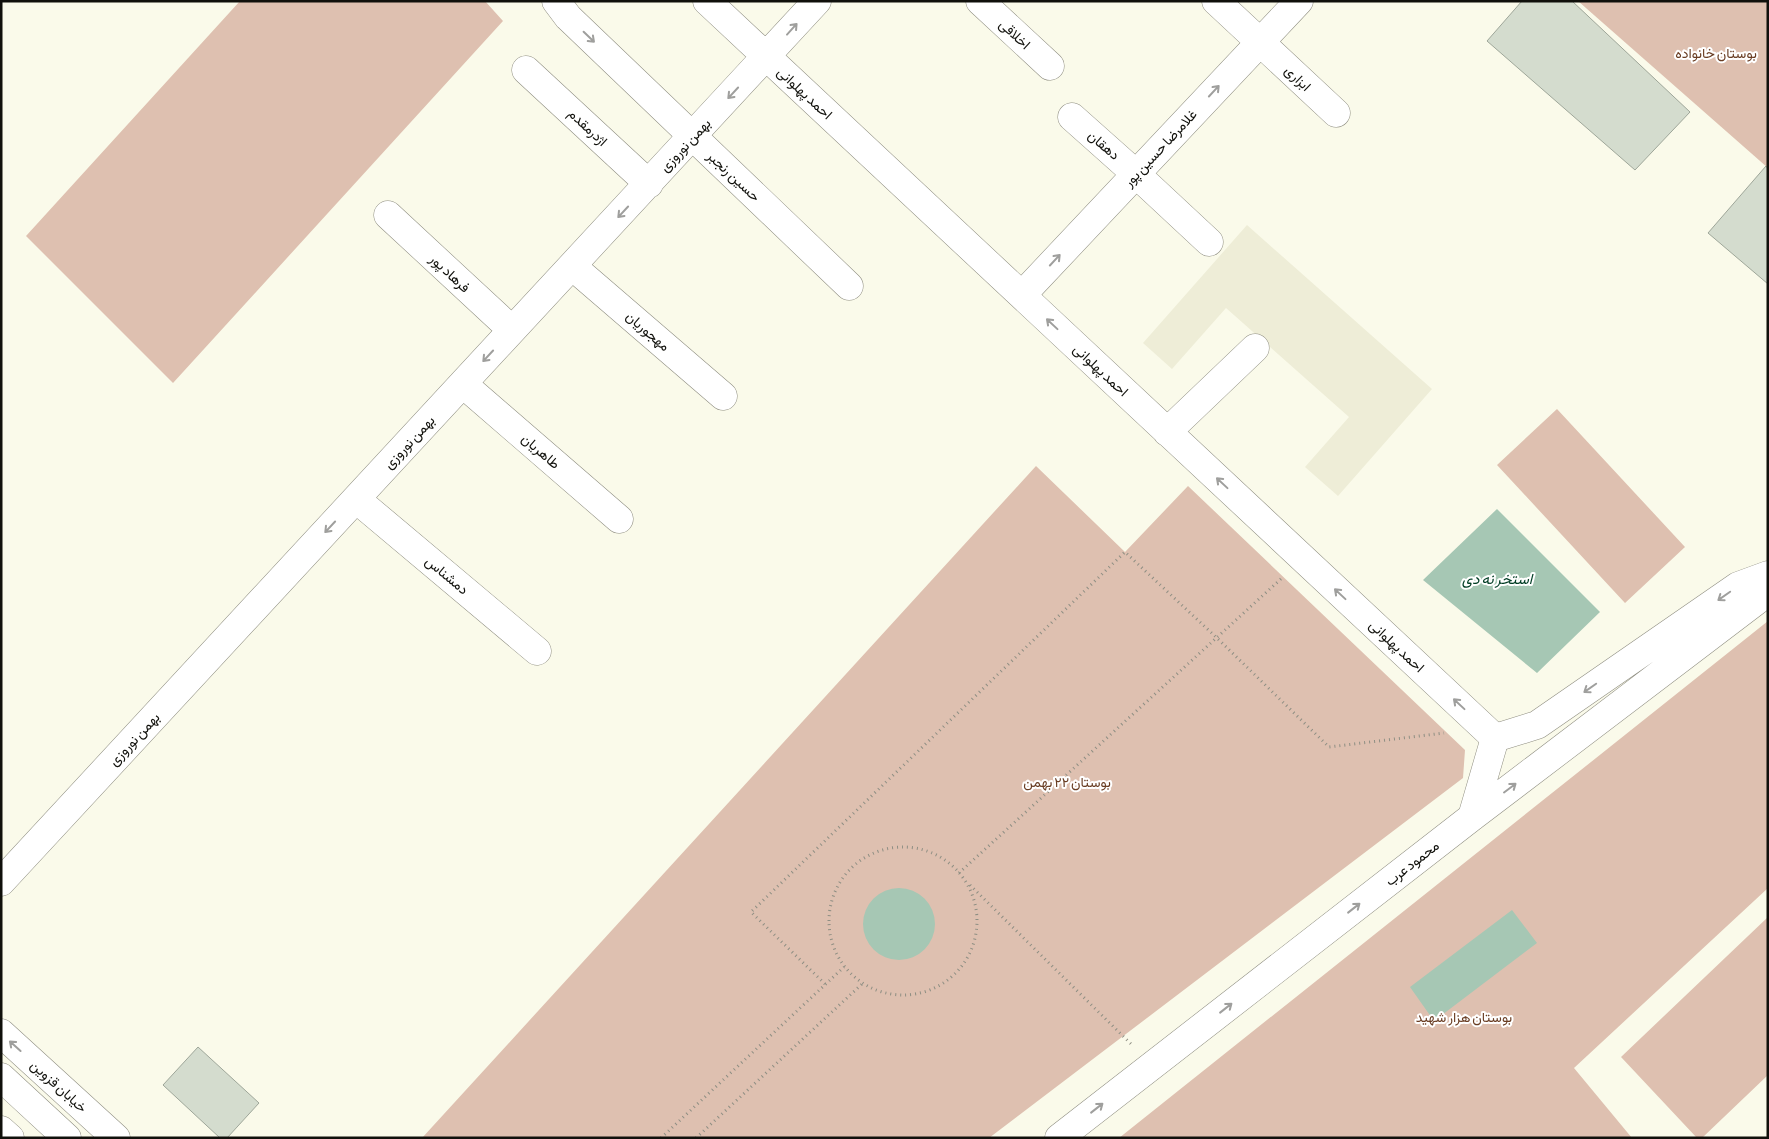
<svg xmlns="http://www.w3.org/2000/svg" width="1769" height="1139" viewBox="0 0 1769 1139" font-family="'Asap Condensed',Vazirmatn,sans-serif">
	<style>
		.built { fill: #eeedd7 }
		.green { fill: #dec0b0 }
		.water { fill: #a6c7b4 }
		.building { fill: #d4dcce; stroke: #9ea699 }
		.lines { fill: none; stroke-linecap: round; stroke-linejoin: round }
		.minor-casing { stroke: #8e8d80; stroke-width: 29 }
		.major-casing { stroke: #8e8d80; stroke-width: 29 }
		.path { stroke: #8e8e83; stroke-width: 3; stroke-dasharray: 1 4; stroke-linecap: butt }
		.minor { stroke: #fff; stroke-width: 28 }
		.major { stroke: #fff; stroke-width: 28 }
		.oneway { stroke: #9f9f9d }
		.labels { text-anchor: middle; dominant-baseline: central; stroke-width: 4; stroke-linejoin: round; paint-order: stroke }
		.street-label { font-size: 14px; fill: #10100b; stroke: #fff }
		.park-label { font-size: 14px; fill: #693d23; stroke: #fff }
		.water-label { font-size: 15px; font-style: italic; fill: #003d24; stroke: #fff }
	</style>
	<rect width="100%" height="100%" fill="#fafaea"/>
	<!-- built -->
	<path class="built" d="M1247,225L1432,389L1338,496L1305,467L1349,417L1226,308L1172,369L1143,343Z"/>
	<!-- green -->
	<path class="green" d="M240,1H485L503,21L173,383L26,236Z
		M1578,1H1768V168Z
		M1557,409L1685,547L1625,603L1497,465Z
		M1036,466L1125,552L1188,486L1465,750L1463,778L989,1138H422Z
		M1768,621V888L1574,1068L1632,1138H1119Z
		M1768,917V1075L1702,1138H1697L1621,1057Z"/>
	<!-- water -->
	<path class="water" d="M1497,509L1600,612L1537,673L1423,580Z
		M863 924a36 36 0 1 1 72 0a36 36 0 1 1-72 0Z
		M1512,910L1537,943L1434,1021L1410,987Z"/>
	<!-- building -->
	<path class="building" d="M1522,1H1572L1690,112L1635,170L1487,41Z
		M1766,166L1768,169V284L1708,233Z
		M198,1047L259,1103L227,1138H220L163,1085Z"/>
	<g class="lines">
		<defs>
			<path id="minor" d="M556,1L568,17L849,286
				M707,1L1495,738
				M980,1L1050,66
				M1216,1L1336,113
				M526,70L649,184
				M1072,117L1136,174L1209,242
				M388,215L512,330
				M572,266L723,396
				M1022,295L1299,1
				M463,384L619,519
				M1167,432L1255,348
				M356,499L537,651
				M1,882L817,1
				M1,1077L67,1138"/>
			<path id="major" d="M1472,817L1495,738L1537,725L1738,586L1768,575
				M1,1033L116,1138
				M1,1130L10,1138
				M1059,1138L1472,817L1768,592"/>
		</defs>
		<!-- minor casing -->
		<use href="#minor" class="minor-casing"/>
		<!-- major casing -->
		<use href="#major" class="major-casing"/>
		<!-- path -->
		<path class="path" d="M829 921a74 74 0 1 1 148 0a74 74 0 1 1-148 0Z
			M959,873L1282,578
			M970,885L1131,1044
			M825,984L751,912L1125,552L1217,638L1329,747L1444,733
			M661,1138L844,967
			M696,1138L862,984"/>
		<!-- minor -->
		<use href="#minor" class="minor"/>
		<!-- major -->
		<use href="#major" class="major"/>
	</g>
	<!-- one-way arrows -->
	<defs><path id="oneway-shaft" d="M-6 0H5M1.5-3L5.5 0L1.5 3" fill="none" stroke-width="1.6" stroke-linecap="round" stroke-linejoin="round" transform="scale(1.25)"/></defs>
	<g class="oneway">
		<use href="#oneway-shaft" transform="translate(792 29) rotate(-48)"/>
		<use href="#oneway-shaft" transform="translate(589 37) rotate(44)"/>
		<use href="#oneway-shaft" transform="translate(1214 91) rotate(-47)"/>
		<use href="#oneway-shaft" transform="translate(733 93) rotate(133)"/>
		<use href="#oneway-shaft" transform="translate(623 212) rotate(133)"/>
		<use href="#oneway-shaft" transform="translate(1055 260) rotate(-47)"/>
		<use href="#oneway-shaft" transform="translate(1052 324) rotate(-137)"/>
		<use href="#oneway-shaft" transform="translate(488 356) rotate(133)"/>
		<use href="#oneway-shaft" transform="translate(1222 483) rotate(-137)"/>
		<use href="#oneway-shaft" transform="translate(330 527) rotate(133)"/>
		<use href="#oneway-shaft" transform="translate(1340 594) rotate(-137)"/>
		<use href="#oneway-shaft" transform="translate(1724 596) rotate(145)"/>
		<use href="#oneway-shaft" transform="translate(1590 688) rotate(145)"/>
		<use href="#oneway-shaft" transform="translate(1459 704) rotate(-137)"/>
		<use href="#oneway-shaft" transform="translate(1510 788) rotate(-37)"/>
		<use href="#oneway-shaft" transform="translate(1354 908) rotate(-38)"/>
		<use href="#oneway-shaft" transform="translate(1226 1008) rotate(-38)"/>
		<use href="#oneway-shaft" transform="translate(15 1046) rotate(-138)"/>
		<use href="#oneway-shaft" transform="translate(1097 1108) rotate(-38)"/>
	</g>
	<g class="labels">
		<!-- street labels -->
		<g class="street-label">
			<text transform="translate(1015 34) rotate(43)">اخلاقی</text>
			<text transform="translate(1298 78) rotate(44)">ابزاری</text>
			<text transform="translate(805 93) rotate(43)">احمد پهلوانی</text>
			<text transform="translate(588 127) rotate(43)">اژدرمقدم</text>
			<text transform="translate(685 145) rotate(-47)">بهمن نوروزی</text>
			<text transform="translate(1104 145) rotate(41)">دهقان</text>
			<text transform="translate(1160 148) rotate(-47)">غلامرضا حسین پور</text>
			<text transform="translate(734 176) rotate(43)">حسین رنجبر</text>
			<text transform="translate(450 273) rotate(43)">فرهاد پور</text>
			<text transform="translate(648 331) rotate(41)">مهجوریان</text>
			<text transform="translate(1101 370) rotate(43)">احمد پهلوانی</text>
			<text transform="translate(409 442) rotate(-47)">بهمن نوروزی</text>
			<text transform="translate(541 451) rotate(41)">طاهریان</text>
			<text transform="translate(447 575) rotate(40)">دمشناس</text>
			<text transform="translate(1397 646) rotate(43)">احمد پهلوانی</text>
			<text transform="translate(134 739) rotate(-47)">بهمن نوروزی</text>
			<text transform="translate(1412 863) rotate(-38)">محمود عرب</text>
			<text transform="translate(59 1086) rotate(42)">خیابان قزوین</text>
		</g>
		<!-- park labels -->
		<g class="park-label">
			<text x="1716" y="53">بوستان خانواده</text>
			<text x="1067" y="782">بوستان ۲۲ بهمن</text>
			<text x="1464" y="1017">بوستان هزار شهید</text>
		</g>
		<!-- water labels -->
		<g class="water-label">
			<text x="1497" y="578">استخر نه دی</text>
		</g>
	</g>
	<!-- border -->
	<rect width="1769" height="1139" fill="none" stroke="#10100b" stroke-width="5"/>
</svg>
